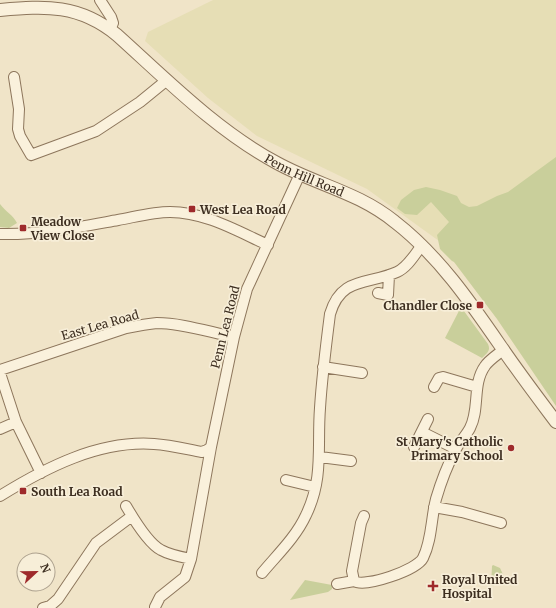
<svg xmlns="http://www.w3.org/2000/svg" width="556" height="608" viewBox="0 0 556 608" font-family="Merriweather,serif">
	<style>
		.farmland { fill: #e6deb5 }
		.green { fill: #c9cf9b }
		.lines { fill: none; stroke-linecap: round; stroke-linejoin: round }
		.minor-casing { stroke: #8d765c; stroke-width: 12 }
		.tertiary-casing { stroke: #8d765c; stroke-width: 14 }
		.minor { stroke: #faf1dc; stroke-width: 10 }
		.tertiary { stroke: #faf1dc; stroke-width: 12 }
		.poi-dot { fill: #9e2a2b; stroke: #f7eed8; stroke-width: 1.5 }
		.labels { text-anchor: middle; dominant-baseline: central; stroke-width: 3.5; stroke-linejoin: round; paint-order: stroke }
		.street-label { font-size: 12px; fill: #3d2e20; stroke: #f7eed8 }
		.poi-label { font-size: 12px; font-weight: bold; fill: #3d2e20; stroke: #f7eed8; text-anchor: start }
	</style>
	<rect width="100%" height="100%" fill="#f0e4c8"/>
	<!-- farmland -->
	<path class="farmland" d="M213,0H556V159L518,189L439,241L367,189L257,136L208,98L145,41L148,32Z"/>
	<!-- green -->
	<path class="green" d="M556,157V406L497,319L454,262L452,261L440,249L437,235L449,222L431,202L417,215L405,214L397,208L401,200L414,190L426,187L440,190L457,196L461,203L469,207L477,206L497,196L508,192Z
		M0,204C6,212 13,215 17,223L9,228L0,227Z
		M461,307L488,344C491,351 487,353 482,358L445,338Z
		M493,565L500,568L507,583L491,586L492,566Z
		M305,580L332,585V589L328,592L290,600Z"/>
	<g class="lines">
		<defs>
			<path id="minor" d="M100,0L111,17L113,23L110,30
				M14,77L19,109L18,129L20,136L31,155L96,131L140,102L167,80
				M0,234C40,235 79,227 118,220C135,217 153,212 170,212C205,212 237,231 268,245
				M378,293L388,295L389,275
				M323,367L362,373
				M0,370L126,328C136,326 146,324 157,323C182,323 209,332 234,337
				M0,373L16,422L41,473
				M434,387L439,378L443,377L477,387
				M0,429L16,422
				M422,432L456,449
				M414,447L428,419
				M320,457L351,461
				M286,480L315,487
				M0,496C45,468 99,440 154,444C170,445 186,449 202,452L207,450L211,447L234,337L247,289L300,174
				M126,506C133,518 149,544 161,550C170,555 181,557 191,559L185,577L160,597L155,607
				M434,507L462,512L501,523
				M364,516L361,523L352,571L354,581C365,588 417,570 423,558C432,540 431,518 436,499C441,482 447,466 455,451C459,442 466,436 470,428C480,409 472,384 485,366C489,360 497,355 503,350
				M191,559L211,447
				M262,573C277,555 296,537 306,515C324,478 317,446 320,408C322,376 326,345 330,314C341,276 368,285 397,272C408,267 415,254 422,245
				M337,584L354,581
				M43,608L50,606L58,599L96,543L132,516"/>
			<g id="tertiary">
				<path id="s1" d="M0,10C46,6 79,4 117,35C166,79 217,131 277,163C317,185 358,192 395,222C439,256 471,303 502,348C519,373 538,398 556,422"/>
			</g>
		</defs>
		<!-- minor casing -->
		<use href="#minor" class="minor-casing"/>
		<!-- tertiary casing -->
		<use href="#tertiary" class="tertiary-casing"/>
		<!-- minor -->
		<use href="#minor" class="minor"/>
		<!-- tertiary -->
		<use href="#tertiary" class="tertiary"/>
	</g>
	<!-- markers -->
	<g class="poi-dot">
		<rect x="188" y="205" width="8" height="8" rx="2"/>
		<rect x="19" y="224" width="8" height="8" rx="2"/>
		<rect x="476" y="301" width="8" height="8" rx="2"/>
		<circle cx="511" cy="448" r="4"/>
		<rect x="19" y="487" width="8" height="8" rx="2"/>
		<path d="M431 580h4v4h4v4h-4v4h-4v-4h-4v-4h4z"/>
	</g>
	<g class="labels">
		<!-- street labels -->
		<g class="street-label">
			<text stroke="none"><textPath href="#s1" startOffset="359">Penn Hill Road</textPath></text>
			<text transform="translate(100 325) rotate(-16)">East Lea Road</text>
			<text transform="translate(225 327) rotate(-76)">Penn Lea Road</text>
		</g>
		<!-- poi labels -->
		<g class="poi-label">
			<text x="200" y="209">West Lea Road</text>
			<text x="31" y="221">Meadow<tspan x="31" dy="14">View Close</tspan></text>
			<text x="472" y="305" text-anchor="end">Chandler Close</text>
			<text x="503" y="441" text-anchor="end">St Mary's Catholic<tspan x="503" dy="14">Primary School</tspan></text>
			<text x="31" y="491">South Lea Road</text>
			<text x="442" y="579">Royal United<tspan x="442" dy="14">Hospital</tspan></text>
		</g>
	</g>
	<!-- north arrow -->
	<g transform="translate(36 572) rotate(68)"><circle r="19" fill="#f7eed8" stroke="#ada18e"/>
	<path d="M0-3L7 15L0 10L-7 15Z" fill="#9e2a2b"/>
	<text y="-6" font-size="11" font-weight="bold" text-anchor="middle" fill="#3d2e20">N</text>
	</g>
</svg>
